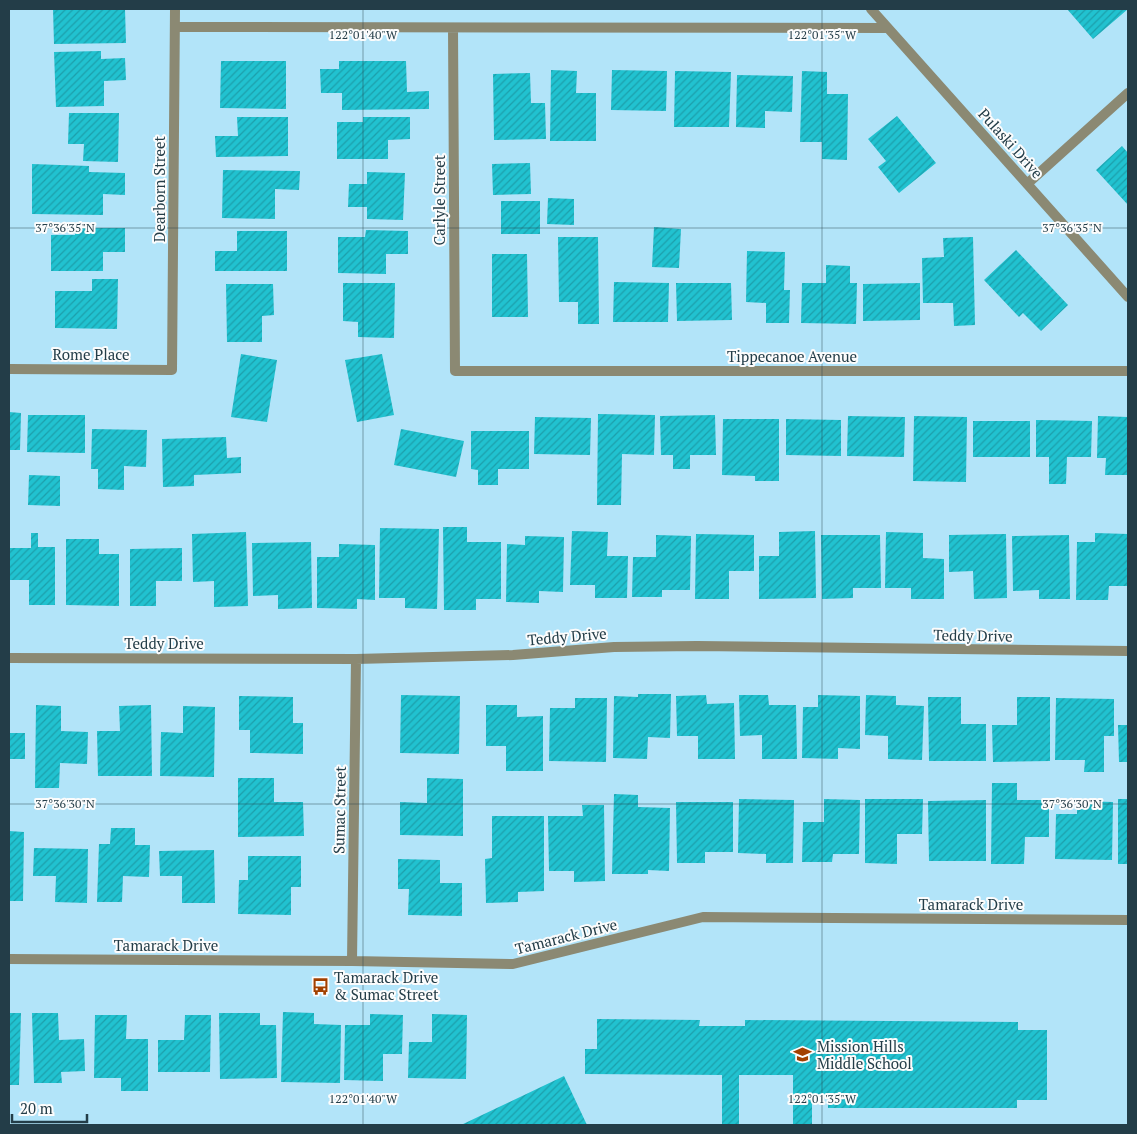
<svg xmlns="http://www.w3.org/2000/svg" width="1137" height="1134" viewBox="0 0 1137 1134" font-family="'PT Serif',serif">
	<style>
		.building { fill: url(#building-hatch) }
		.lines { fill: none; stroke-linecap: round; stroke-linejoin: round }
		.minor { stroke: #8b8973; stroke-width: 10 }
		.ticks { fill: none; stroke: #233d48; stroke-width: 1; stroke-opacity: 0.45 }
		.labels { text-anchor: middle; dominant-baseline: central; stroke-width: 4; stroke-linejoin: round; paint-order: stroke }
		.street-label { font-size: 15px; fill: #233d48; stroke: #fcfcfc }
		.poi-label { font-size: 15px; fill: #233d48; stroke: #fcfcfc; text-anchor: start }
		.ticks-label { font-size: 12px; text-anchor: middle; fill: #233d48; stroke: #fcfcfc; stroke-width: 4; stroke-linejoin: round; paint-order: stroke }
	</style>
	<defs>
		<pattern id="building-hatch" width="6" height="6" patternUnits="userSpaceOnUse" patternTransform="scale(1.25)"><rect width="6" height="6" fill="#21c2d0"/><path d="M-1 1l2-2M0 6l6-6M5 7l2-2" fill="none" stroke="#1c9fab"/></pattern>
	</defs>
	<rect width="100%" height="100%" fill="#b2e4f9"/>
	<!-- building -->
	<path class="building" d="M53,9H125L126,43L54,44Z
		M1067,9H1128L1093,39Z
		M101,51V59L125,58L126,80L104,81V106L56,107L54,52Z
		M221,61H286V109L220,108Z
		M339,61H406L407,92L429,91V109L342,110V93H321L320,69H339Z
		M551,70L577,71L576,93H596V141H550Z
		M612,70L667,71L666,111L611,110Z
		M675,71L731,72L729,127H674Z
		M802,71L827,72V94H848L847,160L822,159V142H800Z
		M530,73L531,103H545L546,139L494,140L493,74Z
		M737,75L793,76L792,112L765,111V128L736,127Z
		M69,113H119L118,162L83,161L84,144H68Z
		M897,116L936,163L899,193L878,167L886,161L868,139Z
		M237,117H288V156L216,157L215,136H238Z
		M363,117H410V139L388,140V159H337V122H363Z
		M1122,146L1128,153V205L1096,170Z
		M530,163L531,194L493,195L492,164Z
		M32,164L89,166V172L125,173V195L103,194V215L32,214Z
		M223,170L300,171L299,190L275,189V219L222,218Z
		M367,172L405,173L403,220L367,219V207H348L349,184H367Z
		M548,198L574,199V225L547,224Z
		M501,201H540V234H501Z
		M654,227L681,229L679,268L652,267Z
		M75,228H125V252H103V271H51V235H75Z
		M366,230L408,231V254H386V274L338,273V237H365Z
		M237,231H287V271H215V251H237Z
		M558,237H598L599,324H578V302H559Z
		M973,237L975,325L954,326L953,303H923L922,258L944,257L943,238Z
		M1016,250L1068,305L1041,331L1023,313L1019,317L984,280Z
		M747,251L785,252L784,290H790L789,323H766V303L746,302Z
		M492,254H527L528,317H492Z
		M826,265L850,266V283H857L856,324L801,323L802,283H826Z
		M92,279H118L117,329L55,328V291H92Z
		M614,282L669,283L668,322H613Z
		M343,283H395L394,338L358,337V322L343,321Z
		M676,283H731L732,320L677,321Z
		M920,283V320L863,321V284Z
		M226,284H273L274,315L262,316V342H227Z
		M241,354L277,360L267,422L231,417Z
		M382,354L394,415L357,422L345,360Z
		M9,412L21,413L20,450H9Z
		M598,414L655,415L654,455L622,454L621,505H597Z
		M28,415H85V453L27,452Z
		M715,415L716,455H690V469H673V455H661L660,416Z
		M848,416L905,417L904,457L847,456Z
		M914,416L967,417L966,482L913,481Z
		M1098,416L1128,417V475H1105L1106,458H1097Z
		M535,417L591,418L590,455L534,454Z
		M723,419H779V481H755V476L722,475Z
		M786,419L841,420V456L786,455Z
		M1036,420L1092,421L1091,457H1067L1066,484H1049V457H1036Z
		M973,421H1030V457H973Z
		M92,429L147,430L146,467L124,466V490L98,489V469H91Z
		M401,429L464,441L456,477L394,465Z
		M471,431H529V469H498V485H478V470L471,469Z
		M226,437L227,458L241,457V473L194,475V486L163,487L162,439Z
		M29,475L60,476V506L28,505Z
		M443,527H467V542H501V599H476V610H444Z
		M380,528L439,529L437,609L405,608V598H379Z
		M572,531L608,532L607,556H628L627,598H595V585H570Z
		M815,531L816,598L759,599V556H779V532Z
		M246,532L248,606L214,607V581L193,582L192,534Z
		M886,532L923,533V558L944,559V599H911V588H885Z
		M31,533H38V547H55V605H29V580H9V548H31Z
		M1095,533L1128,534V586H1109L1108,600H1076L1077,542H1095Z
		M696,534L754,535V571H729V599H695Z
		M1006,534L1007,598L974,599L973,571L949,572V535Z
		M656,535L691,536L690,590H662V597H632L633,557H656Z
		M821,535H880L881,588H853V598L822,599Z
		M1069,535L1070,599H1039V590L1013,591L1012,536Z
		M525,536L564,537L563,592L539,591V603L506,602L507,544L525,545Z
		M66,539H99V554H119V606L66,605Z
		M311,542L312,608L278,609V595L253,596L252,543Z
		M339,544L375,545V600L357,599V609L317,608V557H339Z
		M182,548V581H156V606H130V549Z
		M638,694H671L670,738L648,737L647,759L613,758L614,696L638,697Z
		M401,695L460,696L459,754L400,753Z
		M706,695L707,704L734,703L735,759H698V736H677L676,696Z
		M739,695H768L769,705H796L797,759H762V735L740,736Z
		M818,695L860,696V749L838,748V759L802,758L803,707H818Z
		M866,695L896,696V705L924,706L922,760L888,759V736L865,735Z
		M239,696L293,697V723H303V754L250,753V730H239Z
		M928,697H961V724H986V761H929Z
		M1017,697H1050V761L993,762L992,725H1017Z
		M575,698H607L606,762L549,761L550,708H575Z
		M1056,698L1114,699V736H1104V772H1084L1085,760H1055Z
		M36,705L61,706V731L88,732L87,764L60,763L59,788H35Z
		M151,705L152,776H98L97,731H120L119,706Z
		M486,705H517V717L543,716V771H506V746H486Z
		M183,706L215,707L214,777L160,776L161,732L183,733Z
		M1118,725H1128V762H1119Z
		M9,733H25V759H9Z
		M238,778H274V802H303L304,836L238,837Z
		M427,778L463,779V836L400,835V802L427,803Z
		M992,783H1017V800H1049V837H1025L1024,864H991Z
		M614,794L638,795V807L670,808L669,871L648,870V874H612Z
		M739,799L794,800L793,863H766V854L738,853Z
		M824,799L860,800L859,854H833L832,862H802L803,822H824Z
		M865,799H923L922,834H897V864L865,863Z
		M1118,799H1128V864H1118Z
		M986,800V861H929L928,801Z
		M1077,801L1113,802L1112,860L1055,859L1056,814H1077Z
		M676,802H733V852H705V863H677Z
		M582,805H604L605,881L574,882V871H549L548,816H583Z
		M492,816H544V891L518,892V902L486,903L485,859L492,858Z
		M111,828H135V845H150L149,877L123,876L122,902H97L99,844H110Z
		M9,831L24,832L23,901H9Z
		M34,848L88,849L87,903L55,902L56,876H33Z
		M214,850L215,903H182V876H160L159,851Z
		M248,856H301V887H291V915L238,914L239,880H248Z
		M398,859L440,860V883H462V916L408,915L409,889H398Z
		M283,1012L314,1013V1024L341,1025L340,1083L281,1082Z
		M9,1013H21L19,1085H9Z
		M32,1013H58L59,1040L84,1039L85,1071L61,1072L62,1083H34Z
		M219,1013H260V1025H276L277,1078L220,1079Z
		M370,1014L403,1015L402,1054H383V1081L344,1080L345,1025H370Z
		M432,1014L467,1015L466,1079L408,1078L409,1042H432Z
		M95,1015H127L126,1039H148V1091H121V1078H94Z
		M185,1015H211L210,1072H158V1040H184Z
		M597,1019L700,1020L699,1026H745V1020L1018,1022V1030H1047V1100H1017V1108H828V1096H812V1125H793V1075H739V1125H722V1075L585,1074V1049H597Z
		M564,1076L587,1125H461Z"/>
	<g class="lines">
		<!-- minor -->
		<path class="minor" d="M871,9L1128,297
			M175,27L888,28
			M453,28L455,371H1128
			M1027,184L1128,93
			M9,369L172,370L175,9
			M9,658L356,659L513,655L614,647L697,646L1128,651
			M9,959L352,961L513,964L703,917L1128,920
			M352,961L356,659"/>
	</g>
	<!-- ticks -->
	<path class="ticks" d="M363,9V1125M822,9V1125M9,228H1128M9,804H1128"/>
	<!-- icons -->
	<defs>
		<symbol id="bus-bare" viewBox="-9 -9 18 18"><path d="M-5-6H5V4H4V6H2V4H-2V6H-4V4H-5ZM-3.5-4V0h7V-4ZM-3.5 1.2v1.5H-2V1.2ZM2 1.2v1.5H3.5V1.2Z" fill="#a24000" stroke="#fcfcfc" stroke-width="2.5" paint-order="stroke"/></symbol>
		<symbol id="school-bare" viewBox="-9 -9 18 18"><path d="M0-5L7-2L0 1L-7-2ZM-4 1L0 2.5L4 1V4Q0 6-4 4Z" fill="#a24000" stroke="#fcfcfc" stroke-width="2.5" paint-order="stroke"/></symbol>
	</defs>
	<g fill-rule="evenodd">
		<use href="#bus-bare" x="308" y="974" width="25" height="25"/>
		<use href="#school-bare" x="790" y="1042" width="25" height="25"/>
	</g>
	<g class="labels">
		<!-- street labels -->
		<g class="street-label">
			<text transform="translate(1011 143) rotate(48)">Pulaski Drive</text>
			<text transform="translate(159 189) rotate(-90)">Dearborn Street</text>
			<text transform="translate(439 200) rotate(-90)">Carlyle Street</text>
			<text x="91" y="354">Rome Place</text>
			<text x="792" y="356">Tippecanoe Avenue</text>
			<text transform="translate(973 635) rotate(1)">Teddy Drive</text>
			<text transform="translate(567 636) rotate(-5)">Teddy Drive</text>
			<text x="164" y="643">Teddy Drive</text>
			<text transform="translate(339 810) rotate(-89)">Sumac Street</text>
			<text x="971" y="904">Tamarack Drive</text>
			<text transform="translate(566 936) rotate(-14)">Tamarack Drive</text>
			<text x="166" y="945">Tamarack Drive</text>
		</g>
		<!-- poi labels -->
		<g class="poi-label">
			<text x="334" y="977">Tamarack Drive<tspan x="334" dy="17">&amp; Sumac Street</tspan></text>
			<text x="817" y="1046">Mission Hills<tspan x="817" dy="17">Middle School</tspan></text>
		</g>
	</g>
	<g class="ticks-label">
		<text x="363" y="39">122°01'40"W</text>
		<text x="822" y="39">122°01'35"W</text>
		<text x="65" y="232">37°36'35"N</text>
		<text x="1072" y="232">37°36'35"N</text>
		<text x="65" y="808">37°36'30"N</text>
		<text x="1072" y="808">37°36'30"N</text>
		<text x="363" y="1103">122°01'40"W</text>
		<text x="822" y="1103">122°01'35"W</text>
	</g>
	<!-- border -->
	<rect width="1137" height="1134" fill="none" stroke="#233d48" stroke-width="20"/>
	<!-- scale -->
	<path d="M12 1114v8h75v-8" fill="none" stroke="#233d48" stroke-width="2.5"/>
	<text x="20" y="1114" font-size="15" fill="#233d48" stroke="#fcfcfc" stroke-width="4" paint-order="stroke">20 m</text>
</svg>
